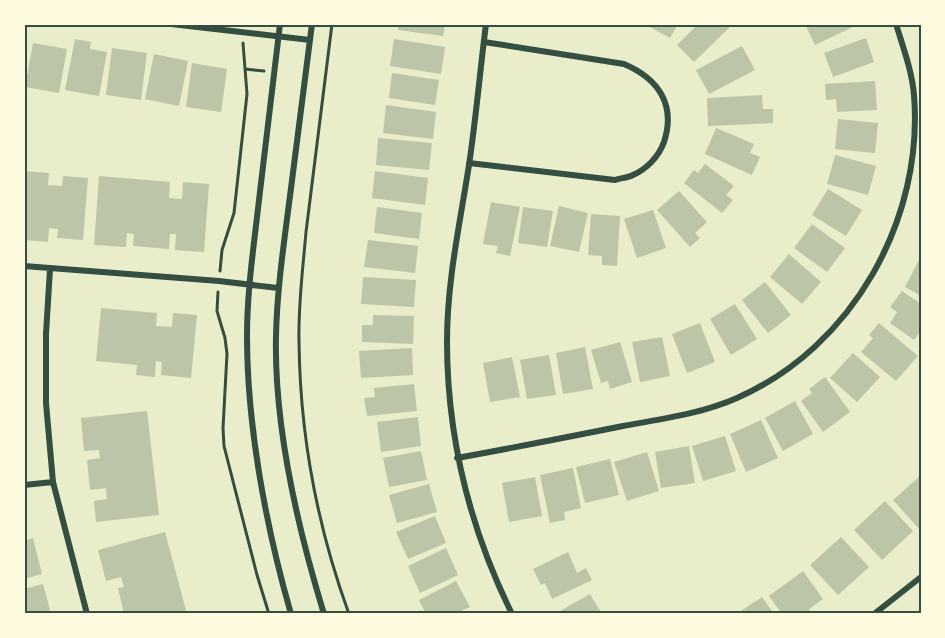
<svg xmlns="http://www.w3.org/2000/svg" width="945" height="638" viewBox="0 0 945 638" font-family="Karla,sans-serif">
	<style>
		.building { fill: #bcc5a7 }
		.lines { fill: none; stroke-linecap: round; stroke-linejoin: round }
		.path { stroke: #344e41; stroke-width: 3 }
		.minor { stroke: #344e41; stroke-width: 6 }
		.neatline { fill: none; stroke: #344e41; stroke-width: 2 }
	</style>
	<rect width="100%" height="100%" fill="#e9edc9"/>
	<!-- building -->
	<path class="building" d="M399,24H445L443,36L398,30Z
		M644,24H678L670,38Z
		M698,24H733L694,62L677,45Z
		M805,24H859L815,45Z
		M866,38L874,62L833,77L824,53Z
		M75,39L91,42L90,49L107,52L99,96L65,90Z
		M394,39L445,47L441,74L390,66Z
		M33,43L67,49L59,93L25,87Z
		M742,46L755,70L709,94L696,70Z
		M112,48L147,53L141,100L106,95Z
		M154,54L188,61L179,106L145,99Z
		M192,63L227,69L221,112L186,107Z
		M392,73L439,80L435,105L389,98Z
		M875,81L877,110L837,112L836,99L826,100L825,84Z
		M762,95L763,109H773V123L708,126L707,98Z
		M386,105L436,112L433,139L383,133Z
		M838,119L878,123L875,153L835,149Z
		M716,128L754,144L750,153L760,157L752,175L705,154Z
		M378,138L432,143L429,170L376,165Z
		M835,155L876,166L868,195L827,184Z
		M705,164L734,186L726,195L733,200L722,213L684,183L694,170L698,173Z
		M24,171L49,173L48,185L62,186L63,176L88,178L83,240L57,238L58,229L49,228L48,242L24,240Z
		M375,171L428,178L425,205L372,198Z
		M99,176L170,182L169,198L182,199L183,182L209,184L204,252L175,250L176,234H170L169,249L133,246L134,234L127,233L126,247L94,245Z
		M828,189L862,210L846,236L812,215Z
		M679,191L707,222L695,233L700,238L690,247L657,210Z
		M491,202L520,207L510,256L496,253L498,246L483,244Z
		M559,206L588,213L579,252L550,246Z
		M377,207L422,213L419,239L374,233Z
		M523,207L553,211L547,247L518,243Z
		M653,210L666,248L637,258L624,219Z
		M591,214L620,216L617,266L602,265V256L588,255Z
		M812,224L845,248L827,272L794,248Z
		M368,240L418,246L415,273L364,267Z
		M789,254L821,282L802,304L770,277Z
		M921,256V296L905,287Z
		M363,277L416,280L414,307L361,304Z
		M765,282L791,315L768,333L742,300Z
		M902,291L921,304V331L914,340L890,323L897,312L890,307Z
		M735,304L757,339L731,355L710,319Z
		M101,308L157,313L156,326L172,327L173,313L197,315L191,378L161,375L162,362L156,361L155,377L136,375L137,365L96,361Z
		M373,315L414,316L413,344L362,342V325H373Z
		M700,323L715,362L687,373L672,334Z
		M879,323L918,356L896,381L861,352L873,338L869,335Z
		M662,337L670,376L640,382L632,342Z
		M620,342L632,382L610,389L608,381L601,383L591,350Z
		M585,347L593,389L563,394L556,353Z
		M412,348L413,375L361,378L359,351Z
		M853,353L880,377L857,402L830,378Z
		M549,355L556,395L527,399L520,360Z
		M512,357L520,397L490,402L483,363Z
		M825,377L850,412L823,432L801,401L812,393L809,389Z
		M414,384L417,411L367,416L364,398L375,397L374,388Z
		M795,401L813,434L783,451L765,418Z
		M147,411L159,515L96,522L94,501L107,499L106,488L90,490L87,460L100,458L99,450L84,451L81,418Z
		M418,417L421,446L381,452L377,422Z
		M761,420L778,458L746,472L730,434Z
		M725,436L736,471L703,481L692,446Z
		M689,446L695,483L661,488L655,452Z
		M421,451L427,480L389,487L383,458Z
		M647,452L659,491L627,501L614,462Z
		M610,459L619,495L585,503L576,467Z
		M573,468L581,508L564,512L565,520L550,523L540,475Z
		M921,475V527L919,529L893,500Z
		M535,477L542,516L509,522L502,483Z
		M429,484L437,512L397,523L389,495Z
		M885,501L913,531L882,560L854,530Z
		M435,516L446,543L408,559L396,532Z
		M165,532L187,614H124L118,588L124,587L121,577L106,581L98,550Z
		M841,537L869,567L838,595L810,565Z
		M33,538L42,574L24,579V541Z
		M446,548L458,575L420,593L408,566Z
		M568,552L577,573L586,568L592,580L552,599L545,583L541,585L533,569Z
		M803,571L823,599L809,609L812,613L810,614H782L769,596Z
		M456,581L470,607L455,614H426L419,600Z
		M43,584L51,614H24V589Z
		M590,594L602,614H555Z
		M762,597L774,614H736Z"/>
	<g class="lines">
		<!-- path -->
		<path class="path" d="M332,24C324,93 314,163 306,232C303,268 298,305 299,342C300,435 317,526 349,614
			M245,69L264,71
			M220,271L222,250L234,213L247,94L243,43
			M218,292L217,311L225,338L227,354L223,428L224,446L257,575L269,614"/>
		<!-- minor -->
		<path class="minor" d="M171,24L310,40
			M280,24C273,83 266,141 259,200C254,245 247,290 247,336C247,426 266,527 291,614
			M312,24C305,81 297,139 290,196C284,243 277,289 276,336C274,426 298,529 324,614
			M486,24C480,71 476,118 469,165C460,223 447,281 447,341C447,436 470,529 512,614
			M469,163L615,180C620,178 627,178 633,175C647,169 659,156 664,142C676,105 659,79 624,64L484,42
			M24,266L219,281L278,288
			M50,269L46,334V403L53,482L87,614
			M457,458C512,448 568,437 623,426C661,419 701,414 737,398C853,347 924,219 914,95C912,71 903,47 896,24
			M24,485L53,482
			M874,614L921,577"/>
	</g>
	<!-- border -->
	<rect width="945" height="638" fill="none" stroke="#fefae0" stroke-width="51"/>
	<rect x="26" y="26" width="894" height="586" class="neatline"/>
</svg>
